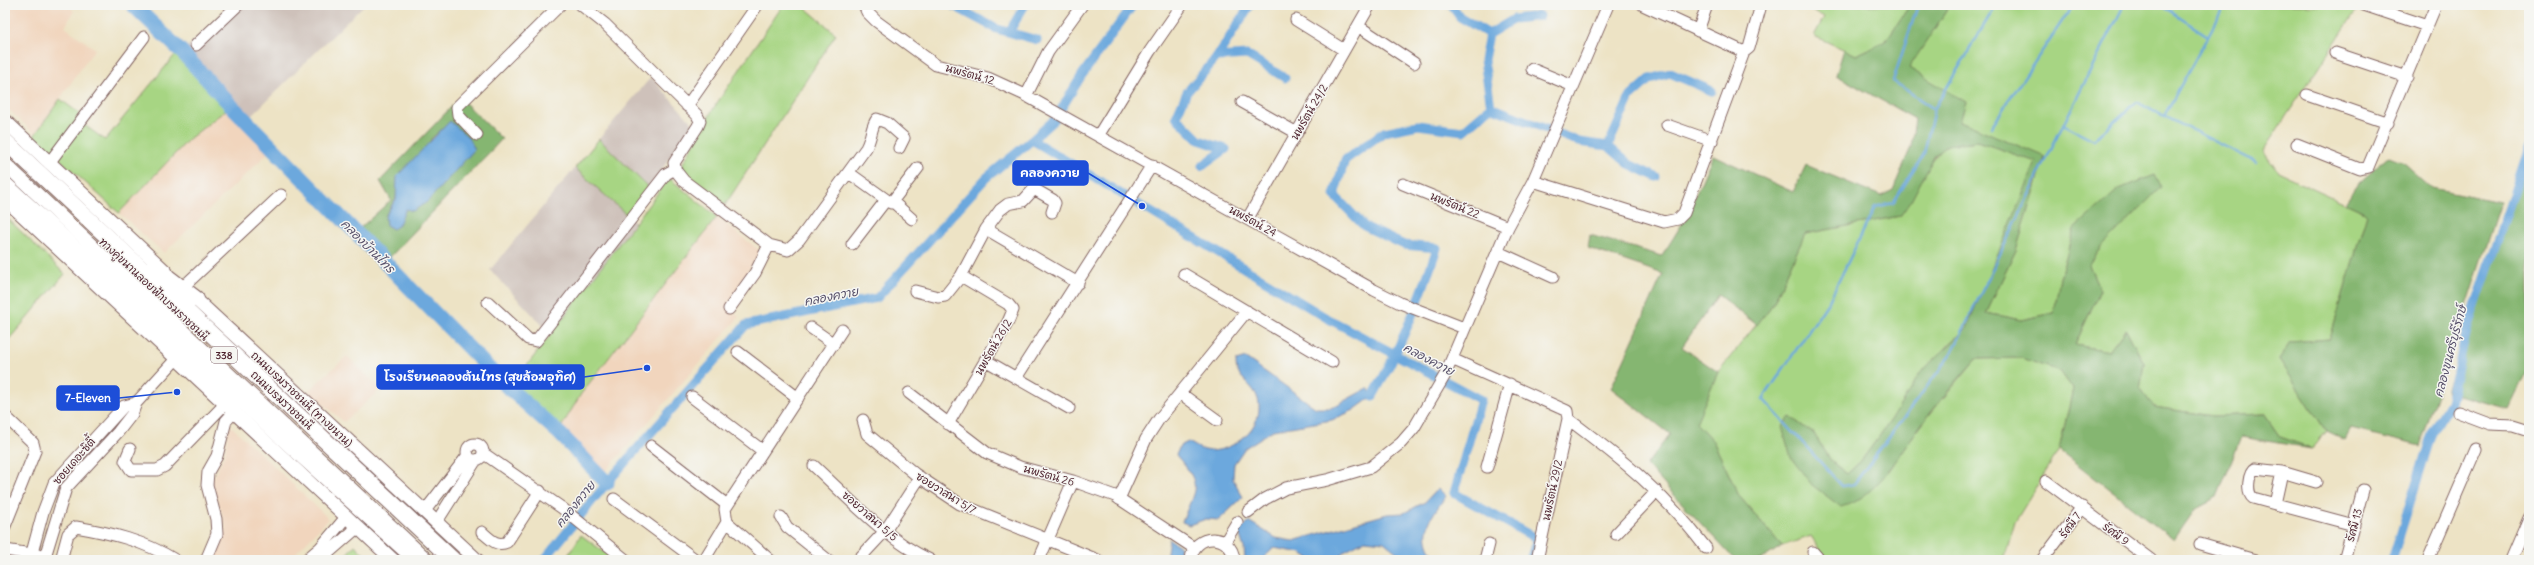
<svg xmlns="http://www.w3.org/2000/svg" width="2534" height="565" viewBox="0 0 2534 565" font-family="Delius,'Playpen Sans Thai',sans-serif">
	<style>
		.built { fill: #f1d5bd }
		.industrial { fill: #cec1ba }
		.green { fill: #a7d583; stroke: #787a57 }
		.forest { fill: #85b671; stroke: #686a4e; fill-rule: evenodd }
		.water { fill: #6ca8dd; stroke: #5b6484 }
		.lines { fill: none; stroke-linecap: round; stroke-linejoin: round }
		.stream { stroke: #6ca8dd; stroke-width: 2.5 }
		.canal { stroke: #6ca8dd; stroke-width: 9 }
		.river { stroke: #6ca8dd; stroke-width: 15 }
		.minor-casing { stroke: #836461; stroke-width: 13 }
		.major-casing { stroke: #836461; stroke-width: 15 }
		.highway-casing { stroke: #836461; stroke-width: 18 }
		.minor { stroke: #fff; stroke-width: 11 }
		.major { stroke: #fff; stroke-width: 13 }
		.highway { stroke: #fff; stroke-width: 16 }
		.labels { text-anchor: middle; dominant-baseline: central; stroke-width: 3; stroke-linejoin: round; paint-order: stroke }
		.shield { fill: #f6f6f2; stroke: #7e6067; stroke-width: 1 }
		.shield-label { font-size: 10px; font-weight: bold; fill: #4a1f2b }
		.street-label { font-size: 11px; fill: #4a1f2b; stroke: #f6f6f2 }
		.water-label { font-size: 12px; font-style: italic; fill: #564f69; stroke: #f6f6f2 }
		.leader { fill: none; stroke: #1d4ed8; stroke-width: 1.5 }
		.callout-dot { fill: #1d4ed8; stroke: #f6f6f2; stroke-width: 1.5 }
		.callout { fill: #1d4ed8; stroke: #1d4ed8; stroke-width: 1.5 }
		.callout-label { font-size: 12px; text-anchor: middle; font-weight: bold; fill: #fff }
	</style>
	<rect width="100%" height="100%" fill="#f6f6f2"/>
	<filter id="ink" filterUnits="userSpaceOnUse"><feTurbulence type="fractalNoise" baseFrequency=".025" numOctaves="2"/><feDisplacementMap in="SourceGraphic" scale="8" xChannelSelector="R" yChannelSelector="G"/><feConvolveMatrix kernelMatrix="1 2 1 2 8 2 1 2 1" color-interpolation-filters="sRGB"/></filter>
	<filter id="wash" filterUnits="userSpaceOnUse"><feTurbulence type="fractalNoise" baseFrequency=".012" numOctaves="4" result="noise"/><feDisplacementMap in="SourceGraphic" scale="16" xChannelSelector="R" yChannelSelector="G"/><feGaussianBlur stdDeviation="0.9" result="paint"/><feColorMatrix in="noise" values="0 0 0 0 0 0 0 0 0 0 0 0 0 0 0 0 0 1.4 0 .05"/><feComposite in="paint" operator="in"/></filter>
	<g filter="url(#wash)">
		<rect width="100%" height="100%" fill="#ede3c5"/>
		<!-- built -->
		<path class="built" d="M11,5H66L74,11L65,27L95,49L35,134L5,106V55L9,47L5,32Z
			M227,109L269,152L164,253L119,213L189,139Z
			M717,217L760,251L727,307L739,317L605,472L560,429L581,394Z
			M347,356L381,389L344,422L308,391Z
			M229,424L329,519L289,560H212L226,528L212,482L225,453Z"/>
		<!-- industrial -->
		<path class="industrial" d="M232,5H364L249,118L187,47Z
			M651,77L693,124L649,188L599,139Z
			M575,168L635,222L551,334L490,270Z"/>
		<!-- green -->
		<path class="green" d="M783,5H802L836,34L725,205L686,175L682,165L713,109Z
			M1800,5H1910L1885,42L1856,55L1814,36L1824,17Z
			M1950,5H2360L2263,151L2278,172L2367,213L2330,339L2291,342L2279,359L2326,431L2311,448L2280,437L2264,414L2213,416L2154,407L2140,389L2144,364L2126,329L2109,351L2075,345L2100,290L2089,265L2103,246L2074,229L2060,278L2054,313L2021,320L1986,313L2016,250L2045,158L1960,121L1909,67Z
			M175,55L227,109L189,139L119,213L34,136L60,99L80,114L76,119L105,140Z
			M599,139L649,188L628,216L575,168Z
			M1977,141L2037,162L1967,328L1944,349L1861,461L1847,474L1832,462L1814,434L1790,417L1812,485L1889,471L1920,426L1976,359L2021,358L2060,371L2073,389L2059,450L2015,522L2004,560H1827L1811,536L1782,546L1739,496L1713,441L1695,423L1718,372L1773,304L1805,234L1900,216C1913,199 1930,155 1946,146C1953,142 1968,143 1977,141Z
			M669,178L717,217L581,394L560,429L513,384Z
			M5,216L65,274L5,344Z
			M581,535L612,558L614,560H565Z
			M355,545L370,560H341Z"/>
		<!-- forest -->
		<path class="forest" d="M1910,5H1950L1909,68L1966,102L1960,121L2045,157L2016,250L1986,313L2021,320L2054,313L2060,278L2074,229L2119,189L2155,175L2161,187L2103,246L2089,265L2100,290L2075,345L2109,351L2126,329L2144,364L2140,389L2154,407L2213,416L2264,414L2280,437L2311,448L2241,437L2217,497L2196,508L2174,540L2059,450L2073,389L2060,371L2021,358L1976,359C1957,380 1939,402 1921,425C1899,454 1878,497 1841,507L1812,485L1791,458L1782,427L1790,417L1814,434L1832,462L1847,474L1861,461L1891,420L1921,372L1967,328L2036,162L1977,141L1947,145L1935,155L1911,201L1900,216L1805,234L1773,304L1757,325L1718,295L1682,347L1718,372L1696,423L1713,441L1739,496L1782,546L1761,560H1735L1646,465L1670,434L1611,388L1663,274L1588,248L1590,235L1662,256L1685,219L1713,155L1793,192L1806,165L1881,196L1893,190L1911,147L1915,119L1836,75L1844,49L1856,55L1885,42Z
			M460,98L502,139L389,258L359,229L391,200L380,181ZM451,121L401,216L398,226L385,216L432,138Z
			M2389,156L2402,161L2432,188L2500,202L2420,446L2351,429L2345,440L2326,431L2279,359L2291,342L2330,339L2367,213L2345,203L2360,182Z
			M2529,159V365L2508,409L2447,392Z"/>
		<!-- water -->
		<path class="water" d="M450,121L467,136L475,149L427,202L413,211L406,209L398,226L393,229L386,225L385,216L396,199L397,176Z
			M1246,358L1316,408H1331L1368,388L1373,396L1354,410L1332,420L1273,430L1245,448L1234,464L1233,479L1243,497L1219,520L1206,519L1189,525L1182,522C1196,486 1203,486 1176,455L1180,446L1188,442C1193,444 1199,449 1205,450C1228,455 1261,431 1259,405C1258,389 1245,384 1238,372C1236,370 1236,364 1236,361Z
			M1438,488L1446,496C1430,518 1416,536 1438,560H1406L1384,542L1365,540L1344,551L1337,560H1312L1301,553L1274,548L1261,560H1245L1244,548L1238,530L1250,522L1276,538L1293,541L1387,514L1404,513L1425,502Z
			M1169,539L1180,546L1178,560H1166Z"/>
		<g class="lines">
			<!-- stream -->
			<path class="stream" d="M1918,5L1893,81L1934,109L1924,154L1893,203L1875,207L1829,301L1763,399L1842,486L1854,484L1952,353L2054,143L2124,5
				M2160,5L2208,36
				M1934,109L1996,5
				M2164,116L2225,5
				M2063,124L2094,140L2136,102L2256,162
				M1991,127L2073,5"/>
			<!-- canal -->
			<path class="canal" d="M952,5L997,29L1037,40
				M1451,5L1460,17L1489,34
				M1009,32L1025,5
				M1217,57L1250,5
				M1491,107L1579,142L1608,146L1630,97L1650,79L1670,73L1712,91
				M1032,140L1055,119L1082,75L1133,5
				M1608,146L1629,164L1656,177
				M1202,166L1226,149L1199,140L1176,117L1187,92L1217,57L1247,55L1285,78
				M1373,396C1400,349 1420,300 1437,248L1404,245L1364,226L1334,195L1345,160L1384,132L1418,125L1463,131L1491,107L1484,60L1489,34L1514,19L1540,16
				M544,560L607,483L746,325L877,298L986,178L1032,140L1325,317L1481,400L1454,493L1537,539L1530,560
				M2392,560L2432,433L2450,402L2467,330L2529,148"/>
			<!-- river -->
			<path class="river" d="M133,5L181,51L223,97L503,383L560,434L607,483"/>
		</g>
	</g>
	<g filter="url(#ink)">
		<g class="lines">
			<defs>
				<path id="minor" d="M581,5L605,24L697,115L700,121L698,126L674,163L676,171L684,181L769,245L755,273L729,309
					M864,5L867,12L876,21L936,65L988,78L1023,94L1374,290L1400,303L1464,328
					M1643,5L1744,52
					M2364,5L2427,26
					M1296,20L1344,50
					M1358,26L1414,63
					M1698,31L1707,5
					M196,45L238,5
					M2335,53L2407,77
					M1532,69L1573,86
					M2307,95L2388,123
					M1026,96L1048,52L1082,5
					M1242,102L1297,133
					M687,106L756,7
					M1667,125L1712,141
					M477,135L458,115L457,107L560,5
					M1098,136L1150,51L1182,5
					M2297,144L2360,169L2368,167L2436,5
					M49,163L144,37
					M849,173L891,203L918,168
					M1533,181L1664,222L1678,219L1684,213L1744,52L1749,48L1761,5
					M1403,184L1508,227
					M892,201L912,219
					M1248,218L1370,5
					M986,229L1078,283
					M852,244L886,200
					M769,245L788,250L799,240L866,148C872,137 871,126 877,119L887,123L904,138L899,148
					M1498,252L1553,277
					M1184,274L1332,362
					M961,276L986,229L1000,210L1008,204L1023,201L1034,189L1053,200L1055,203L1052,212
					M183,287L281,195
					M915,291L938,297L945,296L961,276L1008,304L1013,310L1008,322L948,424
					M488,302L528,339L536,341L666,174L675,169
					M811,328L834,344
					M738,352L798,398
					M1452,359L1567,411L1568,419L1537,560
					M985,360L1069,408
					M1016,378L1152,165
					M909,393L987,453L1020,467L1073,481L1115,496L1194,548
					M1180,393L1217,420
					M692,397L763,451
					M2458,412L2490,424L2513,425L2529,430
					M5,416L33,443L35,451L5,526
					M1568,419C1622,459 1665,494 1706,548
					M863,420L867,434L915,474L960,504L1098,560
					M467 452a8 8 0 1 1 16 0a8 8 0 1 1-16 0Z
					M651,446L727,505
					M130,449L125,461L131,470H157L165,466L226,403
					M483,453L562,508L626,560
					M814,466C850,499 885,539 930,560
					M1487,467L1510,384
					M2046,481L2151,560
					M2316,482L2282,472L2255,469C2248,473 2246,493 2253,498L2354,525
					M614,499L696,560
					M1119,499L1146,439L1159,419L1247,311
					M2275,504L2282,472
					M424,512L468,455
					M1248,512L1265,499L1286,488L1327,480L1371,467L1401,443L1414,428L1445,375L1508,227L1533,181L1608,5
					M781,517L787,527L828,560
					M727,522L770,560
					M436,523L476,460
					M482,532C490,539 497,547 507,542L540,491
					M1616,534L1657,491
					M1225,542L1237,522
					M2200,544L2255,560
					M5,550L38,555
					M1813,552L1820,560
					M30,560L43,512L54,483L124,406L136,403
					M44,560L66,488L118,432L132,414L136,403L177,358
					M61,560L68,534L76,527C111,533 145,541 175,560
					M206,560L217,534L216,519L207,485L208,472L217,456L226,421L235,411
					M306,560L320,548L347,516
					M320,560L358,527
					M704,560L727,522L725,509L842,330
					M858,560L885,531L920,477
					M1039,560L1073,481
					M1191,560C1193,532 1232,532 1234,560
					M1485,560L1489,544
					M2042,560L2082,507
					M2344,560L2363,490
					M2428,560L2476,449
					M2511,560L2529,518"/>
				<path id="major" d="M5,121L166,272
					M5,164L427,560
					M5,199L393,560
					M189,293L477,560"/>
				<path id="highway" d="M5,141L453,560
					M5,185L417,560
					M154,267L196,299"/>
			</defs>
			<!-- minor casing -->
			<use href="#minor" class="minor-casing"/>
			<!-- major casing -->
			<use href="#major" class="major-casing"/>
			<!-- highway casing -->
			<use href="#highway" class="highway-casing"/>
			<!-- minor -->
			<use href="#minor" class="minor"/>
			<!-- major -->
			<use href="#major" class="major"/>
			<!-- highway -->
			<use href="#highway" class="highway"/>
		</g>
	</g>
	<g class="labels">
		<!-- shield labels -->
		<rect class="shield" x="211" y="347" width="26" height="16" rx="3"/>
		<g class="shield-label">
			<text x="224" y="355">338</text>
		</g>
		<!-- street labels -->
		<g class="street-label">
			<text transform="translate(970 74) rotate(16)">นพรัตน์ 12</text>
			<text transform="translate(1309 112) rotate(-60)">นพรัตน์ 24/2</text>
			<text transform="translate(1455 205) rotate(22)">นพรัตน์ 22</text>
			<text transform="translate(1253 221) rotate(29)">นพรัตน์ 24</text>
			<text transform="translate(154 289) rotate(43)">ทางคู่ขนานลอยฟ้าบรมราชชนนี</text>
			<text transform="translate(993 347) rotate(-60)">นพรัตน์ 26/2</text>
			<text transform="translate(302 399) rotate(43)">ถนนบรมราชชนนี (ทางขนาน)</text>
			<text transform="translate(282 400) rotate(43)">ถนนบรมราชชนนี</text>
			<text transform="translate(74 461) rotate(-49)">ซอยเดอะซิตี้</text>
			<text transform="translate(1049 475) rotate(16)">นพรัตน์ 26</text>
			<text transform="translate(1552 490) rotate(-78)">นพรัตน์ 29/2</text>
			<text transform="translate(946 493) rotate(32)">ซอยวาสนา 5/7</text>
			<text transform="translate(870 516) rotate(41)">ซอยวาสนา 5/5</text>
			<text transform="translate(2070 525) rotate(-55)">รัศมี 7</text>
			<text transform="translate(2354 525) rotate(-75)">รัศมี 13</text>
			<text transform="translate(2116 534) rotate(37)">รัศมี 9</text>
		</g>
		<!-- water labels -->
		<g class="water-label">
			<text transform="translate(368 246) rotate(45)">คลองบ้านไทร</text>
			<text transform="translate(831 296) rotate(-11)">คลองควาย</text>
			<text transform="translate(2450 351) rotate(-75)">คลองขุนศรีบุรีรักษ์</text>
			<text transform="translate(1429 359) rotate(28)">คลองควาย</text>
			<text transform="translate(575 504) rotate(-51)">คลองควาย</text>
		</g>
	</g>
	<!-- callouts -->
	<path class="leader" d="M1142 206L1088 173M647 368L584 377M177 392L119 398"/>
	<g class="callout-dot">
		<circle cx="1142" cy="206" r="4"/>
		<circle cx="647" cy="368" r="4"/>
		<circle cx="177" cy="392" r="4"/>
	</g>
	<g class="callout">
		<rect x="1013" y="161" width="75" height="24" rx="4"/>
		<rect x="377" y="365" width="207" height="24" rx="4"/>
		<rect x="57" y="386" width="62" height="24" rx="4"/>
	</g>
	<g class="callout-label">
		<text x="1050" y="177">คลองควาย</text>
		<text x="480" y="381">โรงเรียนคลองต้นไทร (สุขล้อมอุทิศ)</text>
		<text x="88" y="402">7-Eleven</text>
	</g>
	<!-- margin -->
	<rect width="2534" height="565" fill="none" stroke="#f6f6f2" stroke-width="20"/>
</svg>
